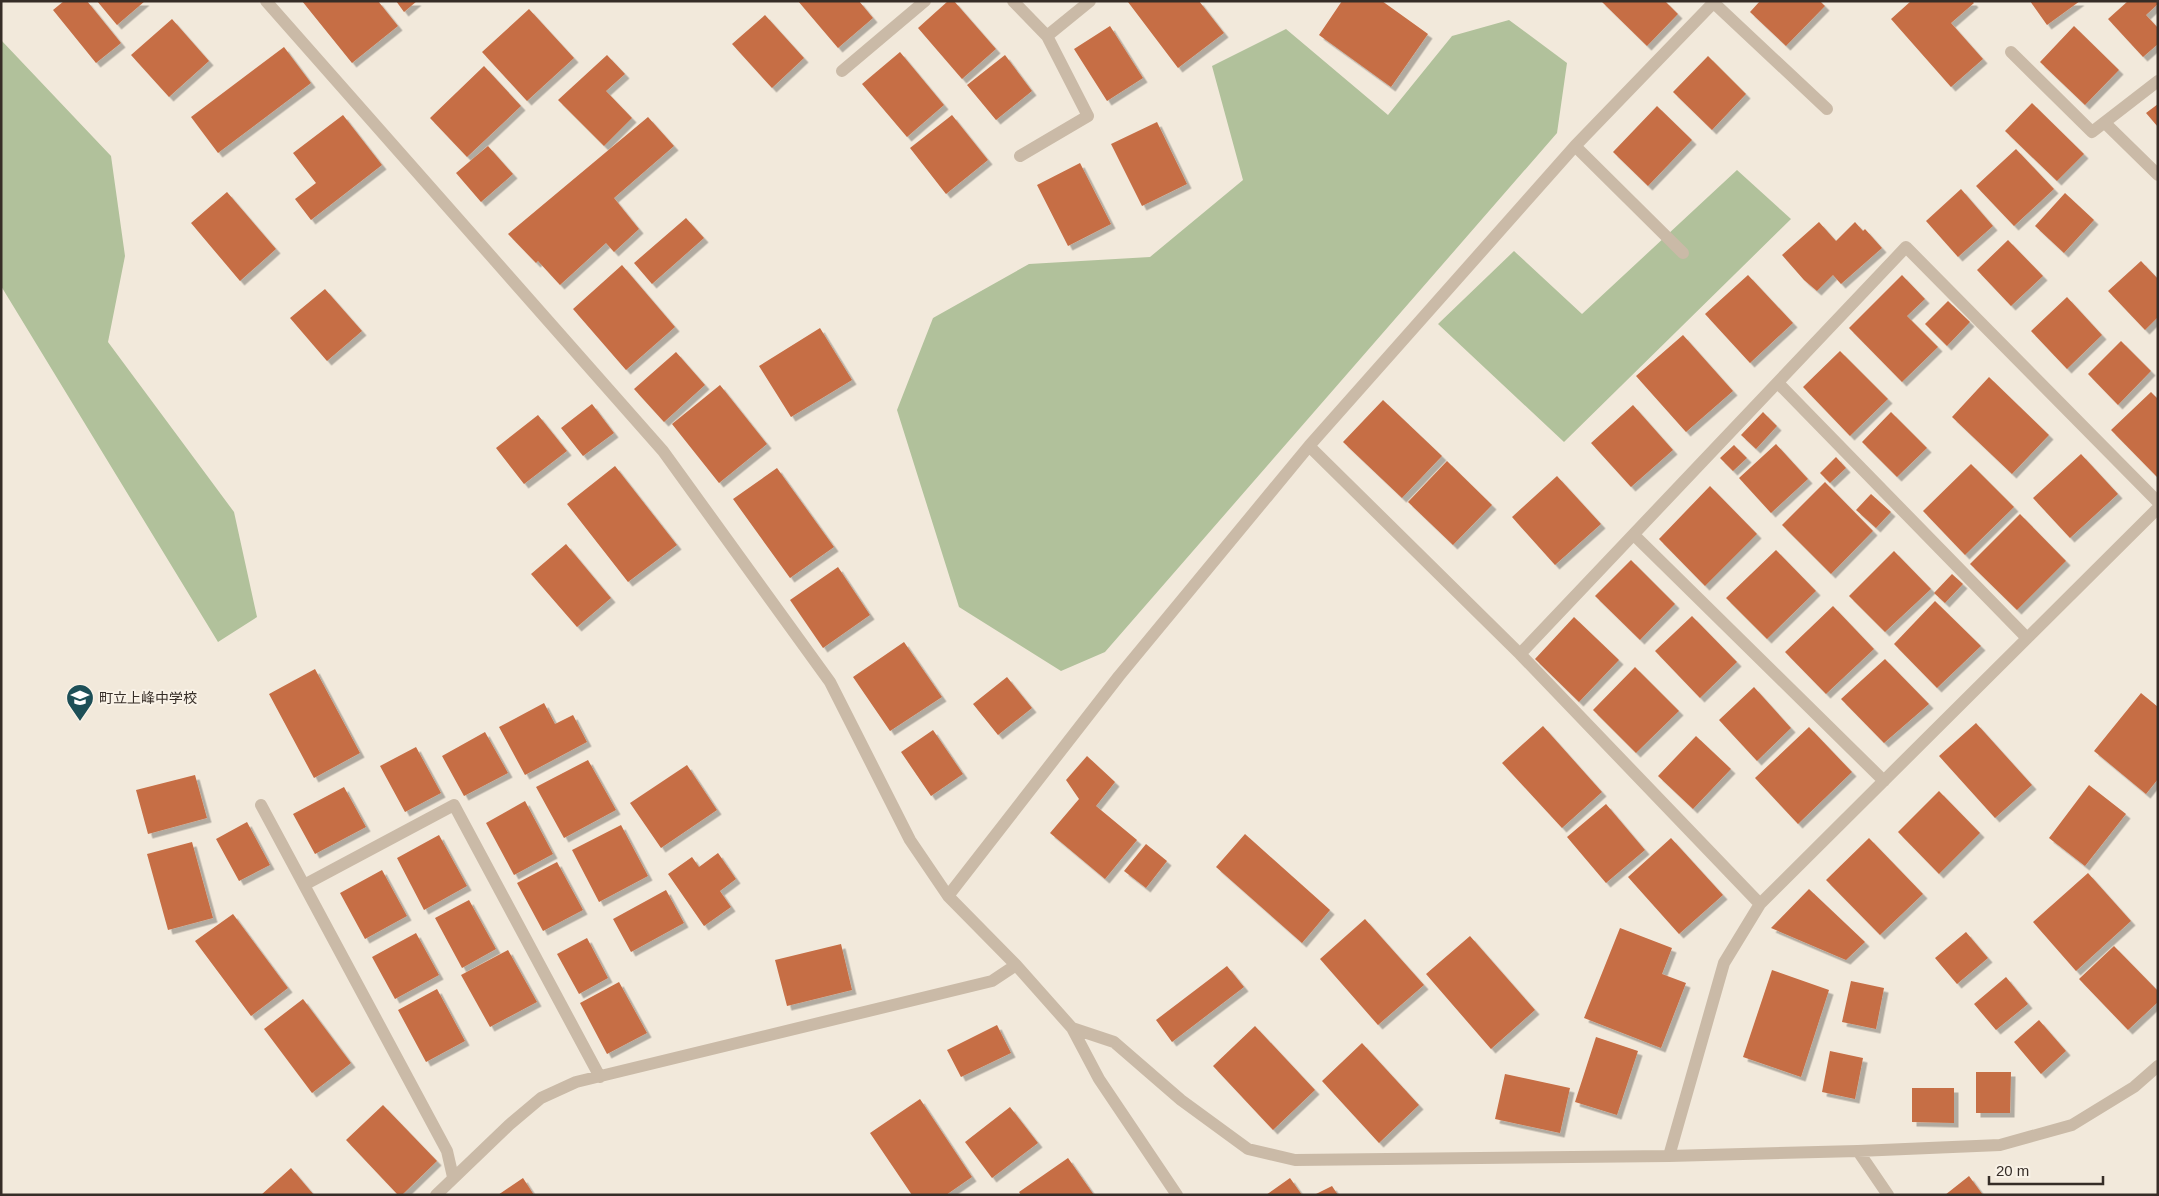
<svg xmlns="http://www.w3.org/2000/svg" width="2159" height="1196" viewBox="0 0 2159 1196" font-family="Helvetica,'Noto Sans JP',sans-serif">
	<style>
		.green { fill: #b1c19b }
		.building { fill: #c66e45; filter: url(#shadow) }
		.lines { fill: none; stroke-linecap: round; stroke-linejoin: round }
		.street { stroke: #cabaa7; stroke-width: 12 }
		.labels { text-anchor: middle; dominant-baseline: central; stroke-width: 4; stroke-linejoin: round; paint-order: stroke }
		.poi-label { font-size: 14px; fill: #362d27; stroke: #f9f2e7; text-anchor: start }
	</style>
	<defs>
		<filter id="shadow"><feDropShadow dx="4.5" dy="4.5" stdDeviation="0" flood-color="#0004"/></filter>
	</defs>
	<rect width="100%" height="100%" fill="#f2e9db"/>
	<!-- green -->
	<path class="green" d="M1509,20L1567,63L1557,133L1105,652L1061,671L959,607L897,410L933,318L1029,264L1150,257L1243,180L1212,66L1286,29L1388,115L1452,36Z
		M1,40L111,156L125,256L108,342L234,512L257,617L218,642L1,286Z
		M1737,170L1791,219L1564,442L1438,324L1514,251L1582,314Z"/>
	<!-- building -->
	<path class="building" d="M64,1H87L121,43L96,63L53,10Z
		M97,1H145L117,25Z
		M302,1H378L398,26L352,63Z
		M396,1H417L404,12Z
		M798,1H859L873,18L838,48Z
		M948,1H954L996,49L962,79L918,28Z
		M1129,1H1199L1224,33L1178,68L1128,2Z
		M1342,1H1382L1428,34L1391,87L1319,35Z
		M1601,1H1665L1678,14L1647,46Z
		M1760,1H1820L1825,6L1786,46L1750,12Z
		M1911,1H1972L1974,3L1951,23L1983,59L1951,87L1891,19Z
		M2030,1H2080L2047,25Z
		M2128,1H2158V4L2146,15L2158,28V44L2143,57L2108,19Z
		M529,9L574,58L527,101L482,52Z
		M765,15L804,58L772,88L732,44Z
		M172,19L209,61L169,97L131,55Z
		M1110,26L1143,78L1107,101L1074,49Z
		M2074,26L2119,70L2085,105L2040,62Z
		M284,47L311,83L218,153L191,117Z
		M900,52L944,105L907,137L862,84Z
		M607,55L625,74L606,91L632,118L604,146L558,100Z
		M1005,55L1032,91L996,120L967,85Z
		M1708,56L1746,94L1712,130L1673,92Z
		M484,66L521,106L467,157L430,118Z
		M2032,103L2084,154L2057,181L2005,131Z
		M2158,104V127L2146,113Z
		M1657,106L1692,140L1648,186L1613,152Z
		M343,115L382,165L311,220L295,199L316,183L293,153Z
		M952,115L988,160L946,194L910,148Z
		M648,117L674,146L614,198L639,229L614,252L606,243L560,285L538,261L536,263L508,234Z
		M1157,122L1187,184L1142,206L1111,144Z
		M488,146L513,174L481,202L456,173Z
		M2016,149L2054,189L2014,226L1976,186Z
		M1080,163L1111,224L1068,246L1037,185Z
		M1961,189L1993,226L1958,257L1926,221Z
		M227,192L276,249L240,281L191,223Z
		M2065,193L2094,220L2064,253L2035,226Z
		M686,218L704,238L652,284L634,263Z
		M1819,222L1836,241L1855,222L1863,231L1865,229L1882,248L1841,284L1833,275L1817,291L1804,280L1782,255Z
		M2008,240L2043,276L2011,306L1977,270Z
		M2141,261L2158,279V317L2145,330L2108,291Z
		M622,265L675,327L626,370L573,309Z
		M1748,275L1793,323L1750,363L1705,314Z
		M1902,275L1925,299L1907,316L1938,347L1902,382L1849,328Z
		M325,289L362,331L327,361L290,318Z
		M2067,297L2102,335L2067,369L2031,331Z
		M1948,301L1970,322L1947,346L1925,324Z
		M820,328L852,380L791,417L759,366Z
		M1683,335L1733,391L1686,432L1636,376Z
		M2121,341L2151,371L2118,405L2088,374Z
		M1840,351L1888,399L1850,436L1803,387Z
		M676,352L705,385L664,422L634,389Z
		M1989,377L2049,435L2012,474L1952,417Z
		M720,385L767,444L719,483L672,424Z
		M2151,392L2158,399V478L2111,430Z
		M1383,400L1442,456L1402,498L1343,442Z
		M592,404L614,433L583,456L561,428Z
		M1633,405L1673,450L1631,487L1591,443Z
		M1763,412L1777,426L1756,449L1741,435Z
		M1891,412L1927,448L1897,477L1862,442Z
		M538,415L567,451L524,484L496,448Z
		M1776,444L1808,479L1771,513L1739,478Z
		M1734,445L1747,458L1733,471L1720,458Z
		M2081,454L2118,494L2070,538L2033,498Z
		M1836,457L1846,468L1830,483L1820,473Z
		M1447,461L1492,505L1453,545L1408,502Z
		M1971,464L2014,507L1965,555L1923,511Z
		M615,466L677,545L628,582L567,504Z
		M777,468L834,547L790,578L733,499Z
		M1557,476L1601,524L1555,565L1512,517Z
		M1825,482L1873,531L1831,574L1782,525Z
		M1710,486L1757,534L1705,586L1659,539Z
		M1871,494L1891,512L1876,528L1856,510Z
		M2020,514L2066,561L2017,610L1970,564Z
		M566,544L611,598L577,627L531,574Z
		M1776,550L1816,591L1767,639L1726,598Z
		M1894,551L1931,589L1885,632L1849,596Z
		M1631,560L1675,604L1640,640L1595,596Z
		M838,567L870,615L823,648L790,600Z
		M1952,574L1963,584L1945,603L1934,593Z
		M1935,601L1981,646L1937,688L1894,644Z
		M1833,606L1874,649L1826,694L1785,652Z
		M1692,616L1737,662L1700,698L1655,651Z
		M1574,617L1619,660L1579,702L1535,659Z
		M904,642L942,697L890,731L853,677Z
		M1885,659L1929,704L1884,743L1841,699Z
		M1635,667L1679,711L1636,753L1593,710Z
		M315,669L360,753L314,778L269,694Z
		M1007,677L1032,708L998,735L973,704Z
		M1754,687L1791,728L1757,761L1719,720Z
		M2141,693L2158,707V779L2146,794L2094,751Z
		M544,703L555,724L573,715L587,742L525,775L499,727Z
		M1976,723L2032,785L1995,818L1939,756Z
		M1543,726L1602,792L1562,828L1502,763Z
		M1809,727L1852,772L1798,824L1755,778Z
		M933,730L963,774L931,796L901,752Z
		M485,732L508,773L464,796L442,756Z
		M1696,736L1731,769L1693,809L1658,776Z
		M416,747L441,793L405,812L380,766Z
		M1087,756L1115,782L1096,806L1137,840L1105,879L1050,833L1079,799L1066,780Z
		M588,760L616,810L564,838L536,787Z
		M687,765L717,810L661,848L630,803Z
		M195,775L207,818L148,834L136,790Z
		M2089,785L2126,814L2085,866L2049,838Z
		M344,787L366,827L315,854L293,814Z
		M1939,791L1980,833L1939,874L1898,832Z
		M525,801L553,854L514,875L486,823Z
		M1606,804L1645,850L1606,883L1567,837Z
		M247,822L270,865L239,881L216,839Z
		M621,825L648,876L599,902L572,850Z
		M1245,834L1330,910L1302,943L1216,867Z
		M439,835L467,886L424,910L397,858Z
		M1671,838L1723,895L1679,934L1628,877Z
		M1869,838L1923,894L1880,935L1826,880Z
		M192,842L213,918L168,930L147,854Z
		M1146,844L1167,861L1146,888L1124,871Z
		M718,853L736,879L720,891L731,907L704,926L668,874L692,857L699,867Z
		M557,862L583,910L543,931L517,883Z
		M382,870L407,916L365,939L340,893Z
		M2088,873L2131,921L2076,971L2033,922Z
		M1809,889L1865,942L1846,960L1771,928Z
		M666,890L684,923L631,952L613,919Z
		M469,900L496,949L462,968L435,918Z
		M233,914L288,988L251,1016L195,941Z
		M1365,919L1424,985L1378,1025L1320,959Z
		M1620,928L1672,948L1662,974L1686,983L1661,1048L1584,1018Z
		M1966,932L1988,958L1957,984L1935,958Z
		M416,933L439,975L395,999L372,957Z
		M1470,936L1535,1010L1491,1049L1426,974Z
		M587,938L608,978L579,994L557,954Z
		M841,944L852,990L787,1006L775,960Z
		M2114,946L2158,991V1002L2128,1030L2079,979Z
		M508,950L537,1002L490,1027L461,975Z
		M1227,966L1244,987L1172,1042L1156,1020Z
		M1772,970L1829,990L1801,1077L1743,1057Z
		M2006,977L2028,1004L1996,1030L1974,1004Z
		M1851,981L1884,988L1876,1029L1842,1022Z
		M619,982L647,1033L607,1054L580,1003Z
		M437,989L465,1041L426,1062L398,1010Z
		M303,999L351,1063L312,1093L264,1029Z
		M2039,1020L2066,1051L2041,1074L2014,1042Z
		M997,1025L1011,1053L961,1077L947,1050Z
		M1255,1026L1315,1090L1273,1130L1213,1066Z
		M1596,1037L1638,1051L1617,1115L1575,1102Z
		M1362,1043L1419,1105L1379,1143L1322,1081Z
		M1830,1051L1863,1058L1855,1099L1822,1092Z
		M1976,1072H2011L2010,1113H1976Z
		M1505,1074L1570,1088L1560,1133L1495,1119Z
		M1912,1088H1954V1123L1912,1122Z
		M920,1099L972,1177L946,1195H912L870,1133Z
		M383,1105L437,1161L402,1195H398L346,1140Z
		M1010,1107L1038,1143L992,1178L965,1142Z
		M1068,1158L1094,1195H1021L1019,1192Z
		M291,1168L314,1195H261Z
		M1969,1176L1983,1195H1945Z
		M523,1178L534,1195H498Z
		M1290,1178L1302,1195H1266Z
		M1332,1186L1338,1195H1314Z"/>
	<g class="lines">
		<!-- street -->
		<path class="street" d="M266,1L663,451L830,682L910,840L948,896L1016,965L1072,1028L1099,1079L1177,1195
			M1013,1L1047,36L1088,116L1020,156
			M1714,3L1827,109
			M1047,36L1090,1
			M2011,52L2092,132L2158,81
			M842,71L925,1
			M2105,123L2158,175
			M1575,146L1683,253
			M1778,383L2027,638
			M1309,446L1520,654L1760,904
			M1634,535L1884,781
			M1520,654L1906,247L2158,502
			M261,805L447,1151L453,1177
			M304,885L454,805L600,1077
			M948,896L1119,676L1309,446L1575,146L1715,1
			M1072,1028L1114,1042L1181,1100L1248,1149L1295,1160L1669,1156L1858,1151L2000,1145L2072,1125L2134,1087L2158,1066
			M1858,1151L1888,1195
			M1669,1156L1724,963L1760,904L2158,508
			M436,1195L509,1125L541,1098L576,1082L992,981L1016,965"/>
	</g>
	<!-- icons -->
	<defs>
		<symbol id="school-pin" viewBox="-11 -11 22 30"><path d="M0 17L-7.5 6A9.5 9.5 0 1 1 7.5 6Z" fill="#1d4f57" stroke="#f9f2e7"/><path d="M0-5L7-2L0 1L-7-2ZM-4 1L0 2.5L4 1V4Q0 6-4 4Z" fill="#fff"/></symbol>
	</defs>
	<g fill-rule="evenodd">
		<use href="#school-pin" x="64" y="682" width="32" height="43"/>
	</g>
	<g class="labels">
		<!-- poi labels -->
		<g class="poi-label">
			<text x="99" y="698">町立上峰中学校</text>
		</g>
	</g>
	<!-- border -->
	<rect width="2159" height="1196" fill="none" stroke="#362d27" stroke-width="5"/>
	<!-- scale -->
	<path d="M1989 1176v8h114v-8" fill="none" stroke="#362d27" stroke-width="2.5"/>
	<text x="1996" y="1176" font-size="15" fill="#362d27" stroke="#f9f2e7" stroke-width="4" paint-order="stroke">20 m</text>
</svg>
